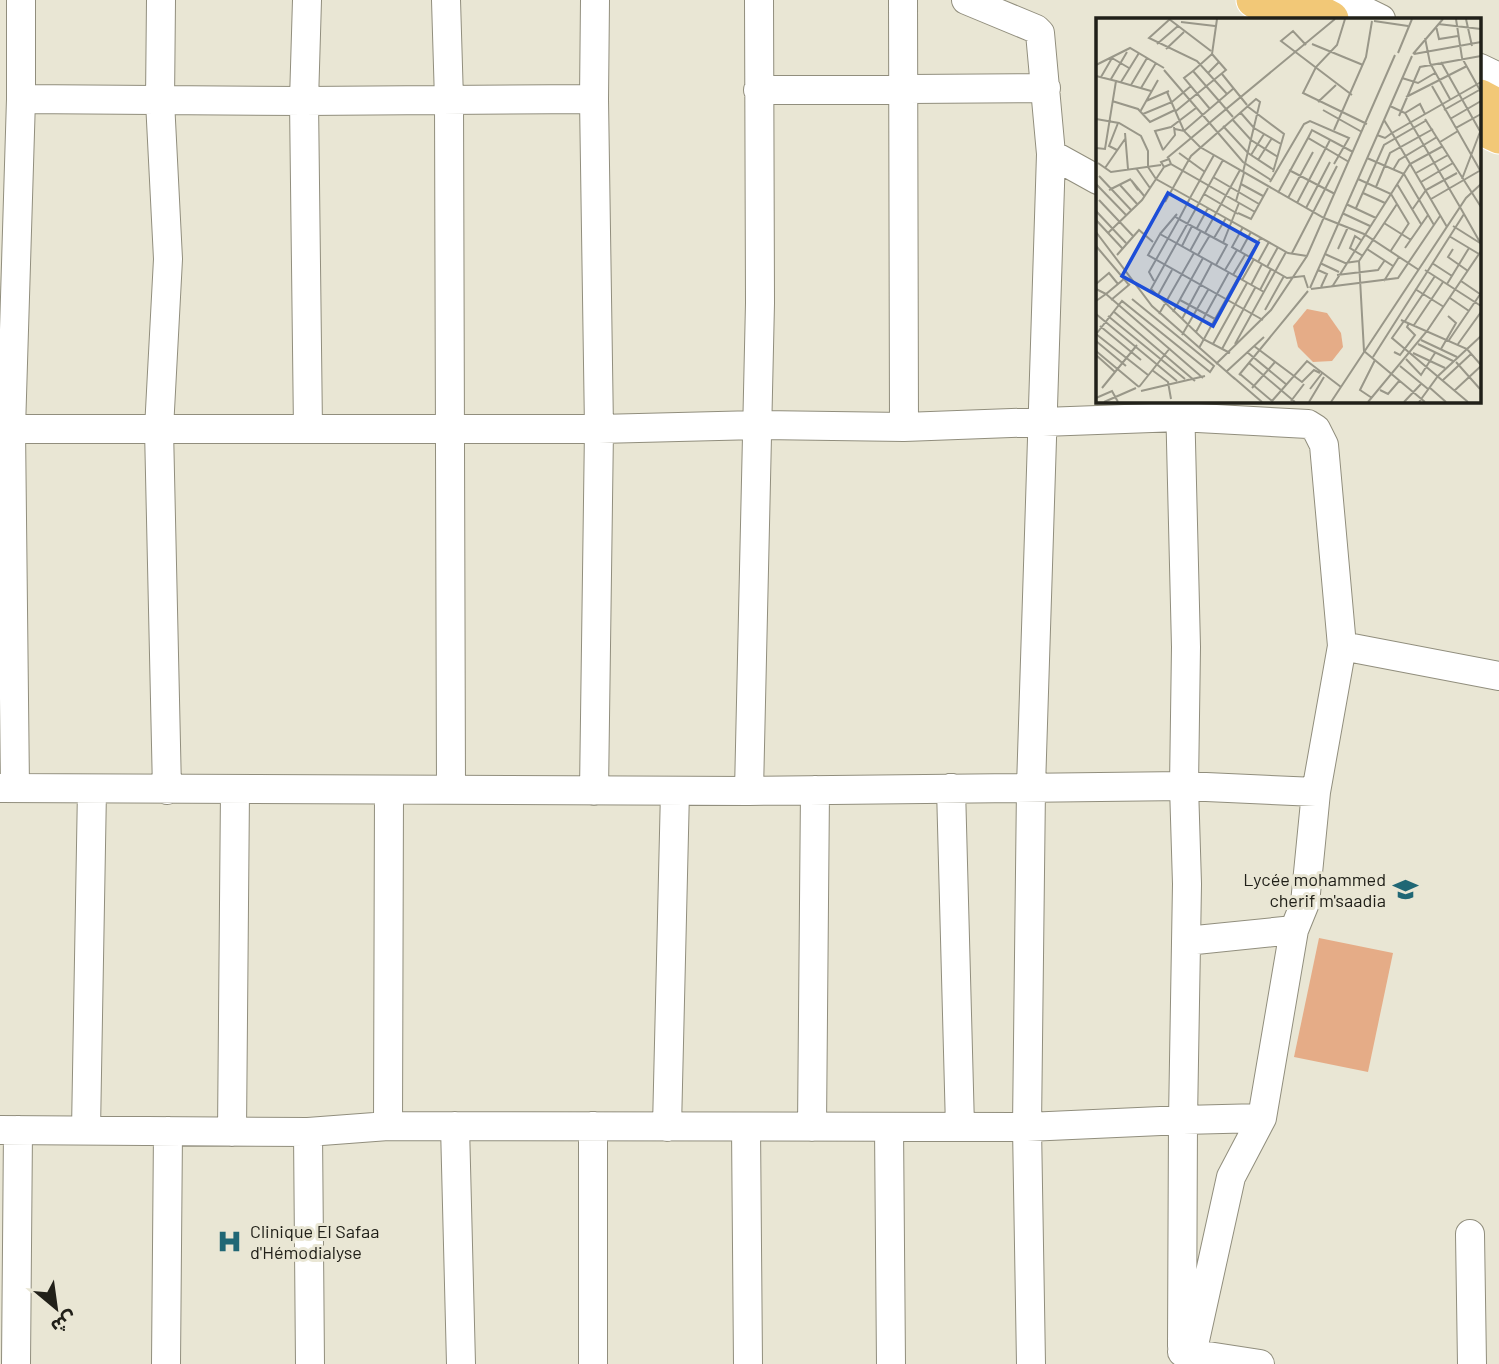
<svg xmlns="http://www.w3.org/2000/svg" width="1499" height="1364" viewBox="0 0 1499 1364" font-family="Barlow,'Noto Sans Arabic',sans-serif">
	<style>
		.green { fill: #e5ac87 }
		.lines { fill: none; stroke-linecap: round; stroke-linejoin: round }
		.minor-casing { stroke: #918e7d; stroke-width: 30 }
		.major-casing { stroke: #fff; stroke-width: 37 }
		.minor { stroke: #fff; stroke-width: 28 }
		.major { stroke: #f2c877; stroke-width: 35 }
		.labels { text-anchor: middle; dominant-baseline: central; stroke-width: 6; stroke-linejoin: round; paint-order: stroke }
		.poi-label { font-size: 18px; fill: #212019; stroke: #e9e6d4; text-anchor: end }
		.inset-road { fill: none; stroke: #999789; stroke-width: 2 }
		.view { fill: #1d4ed8; fill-opacity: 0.15; stroke: #1d4ed8; stroke-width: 3.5 }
		.inset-edge { fill: none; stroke: #212019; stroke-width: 3.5 }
	</style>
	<rect width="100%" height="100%" fill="#e9e6d4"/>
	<!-- green -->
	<path class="green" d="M1319,938L1393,953L1368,1072L1294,1057Z"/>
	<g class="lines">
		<defs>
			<path id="minor" d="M21,0V99L304,101L594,99
				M161,0L160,101L168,259L159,429L167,790
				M307,0L304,101L308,429
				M446,0L449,100L451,790
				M903,0L904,427
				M966,0L1036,29L1040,33L1051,154L1031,787L1027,1127L1031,1364
				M1342,0L1381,19
				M1480,68L1499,77
				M758,90L1046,88
				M1051,154L1098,180
				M0,429H599L758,425L904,427L1179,417L1308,424L1316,429L1324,445L1342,646L1316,792L1184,786L749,791L0,788
				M1342,646L1499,676
				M15,788L11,429L21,99
				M951,788L960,1127
				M389,790L388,1126L1027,1127L1183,1120L1187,884L1184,786L1186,647L1180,401
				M594,791L599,429L594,99L595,0
				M749,791L760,303L759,0
				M1186,941L1294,930
				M455,1126L461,1364
				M667,1127L675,791
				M746,1127L748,1364
				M812,1127L815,790
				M889,1127L891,1364
				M0,1130L308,1132L310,1364
				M86,1130L92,789
				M232,1132L235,790
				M308,1132L388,1126
				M1470,1234L1472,1364
				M1182,1346L1183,1120L1262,1118
				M1182,1352L1260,1364
				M1192,1354L1231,1177L1262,1118L1294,930L1305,903L1316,792
				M16,1364L18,1130
				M166,1364L168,1131
				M593,1364V1126"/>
			<path id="major" d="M1254,0L1288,19
				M1296,0L1331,19
				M1480,97L1499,107
				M1480,127L1499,136"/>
		</defs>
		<!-- minor casing -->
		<use href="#minor" class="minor-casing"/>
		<!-- major casing -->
		<use href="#major" class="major-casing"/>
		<!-- minor -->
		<use href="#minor" class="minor"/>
		<!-- major -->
		<use href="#major" class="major"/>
	</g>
	<!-- icons -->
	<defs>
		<symbol id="school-bare" viewBox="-9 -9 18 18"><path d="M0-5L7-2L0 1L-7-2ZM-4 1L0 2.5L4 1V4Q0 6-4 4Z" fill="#206775" stroke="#e9e6d4" stroke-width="2.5" paint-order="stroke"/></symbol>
		<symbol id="hospital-bare" viewBox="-9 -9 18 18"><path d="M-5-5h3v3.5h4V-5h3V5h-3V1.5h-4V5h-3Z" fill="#206775" stroke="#e9e6d4" stroke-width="2.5" paint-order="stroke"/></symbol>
	</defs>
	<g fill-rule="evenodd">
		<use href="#school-bare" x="1388" y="872" width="35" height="35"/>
		<use href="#hospital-bare" x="212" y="1224" width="35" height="35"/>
	</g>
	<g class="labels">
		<!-- poi labels -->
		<g class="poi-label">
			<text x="1386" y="879">Lycée mohammed<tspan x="1386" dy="21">cherif m'saadia</tspan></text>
			<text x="250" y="1231" text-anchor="start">Clinique El Safaa<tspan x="250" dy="21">d'Hémodialyse</tspan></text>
		</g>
	</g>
	<!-- overview -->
	<g transform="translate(1096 18)">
		<rect width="385" height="385" fill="#e9e6d4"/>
		<path d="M211,291L231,295L245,315L247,329L236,343L217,344L202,329L197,308Z" fill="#e5ac87"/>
		<path class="inset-road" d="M73,1L115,33M74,1L53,20L101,43L112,55M121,1L116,36L97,53L137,99M249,1L241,27L220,49L207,75L271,106M360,1L366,40L385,74M370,1L376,28M278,3L312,8M85,4L119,8M342,6L385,11M340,8L343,21L362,18M329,20L334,45L354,81M61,26L82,8M216,26L267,47M210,27L197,13L185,23L256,77M70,31L88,14M302,35L316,1M317,36L347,1M318,36L385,24M123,44L112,55L131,76M345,44L385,115M0,47L34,30L68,50M68,52L147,144L175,162M97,53L88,60L114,91M126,56L151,87M0,58L20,63L9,131L0,130M5,59L16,40L33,50M306,60L322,65L339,55M15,61L31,34M20,63L55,73M25,64L43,35M35,67L51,40M336,68L360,110M45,70L60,45M71,74L88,113L104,129L228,200L268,216L323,252M310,79L371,48M16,83L42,91L54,104L79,92M50,83L73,73M222,84L240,67M151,88L188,116L177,154M294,88L309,95L364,189M227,92L266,114M348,92L385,71M80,93L130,52L116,36M44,94L62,62M144,94L158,110L185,126M309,95L324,86L329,96M47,96L76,84L95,68M385,96L360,110L385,154M303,98L324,49L385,38M0,101L23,105L45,118L52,133V149L60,161L94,180L118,137M136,101L155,122L182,139M329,101L385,189M354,101L385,83M288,102L316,38M127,108L152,135L178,152M79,111L88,113L138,70M238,112L270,39L276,3M29,115L32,151M281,117L289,120L296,115L351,209M212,120L216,112L257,134M344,124L362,113M21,132L13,128L22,105M67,132L59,113L75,109L100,90M67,132L79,117L78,109M83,135L109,154M155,137L168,116M71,140L239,1M271,140L308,156L338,207M162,142L176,120M2,145L15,154L65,147M75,146L68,149L65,144L73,141L75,146L159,194M9,150L29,121M40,150L54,170M193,152L239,176M297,152L303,142L341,119M320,155L352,137M3,158L36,193M117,159L163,186M262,161L295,176L313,206M366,161L384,114M174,164L208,106L214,103L253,120L238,146M325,164L357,145M0,166L31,198M145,166L167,178M301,166L325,206M24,167L42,187M280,169L294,135L337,111M13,172L35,161M42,172L35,162L49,179M182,175L212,120L253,144M267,175L289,185M108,176L142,196M192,180L217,134M335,181L385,152M3,182L37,218M140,183L148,155M69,184L95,138L160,81L164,84L147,154M201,185L234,122M250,186L280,200M301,186L263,243L268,333L329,384M364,189L385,226M210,190L234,144M260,190L288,127L331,102M316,192L330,172L361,155M0,193L30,225M142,195L155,201L172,170M246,195L274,208M78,198L83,201L94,180L103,185L127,142M0,202L26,230M288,205L315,222M357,208L384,225M147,209L136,229L191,260L208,258L212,270M101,210L112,190M0,214L56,288L139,361M12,215L46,182L68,149M109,215L144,152M64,216L81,196M353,218L383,236M118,220L130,200M265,222L259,218L254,230L267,238M127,225L143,185M0,228L28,261M86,228L96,208M309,230L332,197M242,231L252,209M271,231L297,248M357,231L352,239L372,253M94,233L105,213M144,234L155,214M294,234L313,205M196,235L241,148M229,236L249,245L263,243M21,237L43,212L57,224M102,237L114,217M153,239L165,219M162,244L173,224M224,245L243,254M336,245L356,258M171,249L182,229M129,252L141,232M222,252L231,256L225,269M329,252L385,288M137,257L149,237M241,257L282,252L289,242M146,262L158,241M58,263L53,254L83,201L131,227L120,247M288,263L303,239M365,263L384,276M0,266L13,255L22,266M351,266L373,230M155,267L166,246M236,269L314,146L347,128M214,270L288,102L296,115L385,64M0,271L10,276L28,261L33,267M215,271L302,260L344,198M319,271L348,289M164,272L175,251M61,279L76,252M354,280L373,293M15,282L34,266M84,282L119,301L103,330M0,283L10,276L107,360M169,292L188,258M17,293L99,363M77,294L107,240M0,296L81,363M63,296L98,235M12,298L89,361M86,301L116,245M119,301L142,260M167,302L52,237L64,216L168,274M305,302L371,331L385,347M308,303L296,320L372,384M309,303L339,258M318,307L347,264M4,308L45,342M100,314L133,254M1,315L26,283L114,354L118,348L36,281M0,316L52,357M86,317L112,272M325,322L361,339M353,322L385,275M0,323L30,348M117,326L151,265M139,326L190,234M322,326L357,343M362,326L385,294M158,328L206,364L218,352L224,355M126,331L159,270M345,331L360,305L352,298M0,333L43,369M151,334L191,367M298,334L304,337L319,317L311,309L313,305M134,335L107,321L55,271L103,185L192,235L211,238M317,335L349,350M0,337L19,354M277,339L368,196M310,341L325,357L339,335M360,344L384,371M153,345L199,384M120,346L175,292L211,238L299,37M304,348L332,371M56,352L72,364L75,381M131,353L168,319M144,356L176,383L211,343L245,369M143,357L212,273M137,359L166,384M347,362L375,336M43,369L74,330M333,369L350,384M6,370L41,327M156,370L179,344M214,371L227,354M284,372L292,376L304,362M45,373L109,358M358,373L385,348M0,380L16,373L22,384M276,380L264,372L279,342M195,383L208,366M8,384L40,370M213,384L228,359M235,384L370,180L385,166M272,384L331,313L385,233M308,384L325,366M323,384L342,358L385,318"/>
		<path class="view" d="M72,175L162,225L117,308L26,258Z"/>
		<rect width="385" height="385" class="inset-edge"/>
	</g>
	<!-- north arrow -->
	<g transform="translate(56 1308) rotate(151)" stroke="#e9e6d4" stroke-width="5" paint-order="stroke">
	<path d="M0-5L12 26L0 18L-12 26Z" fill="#212019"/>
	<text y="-10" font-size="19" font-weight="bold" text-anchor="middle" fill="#212019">ش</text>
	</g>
</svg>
